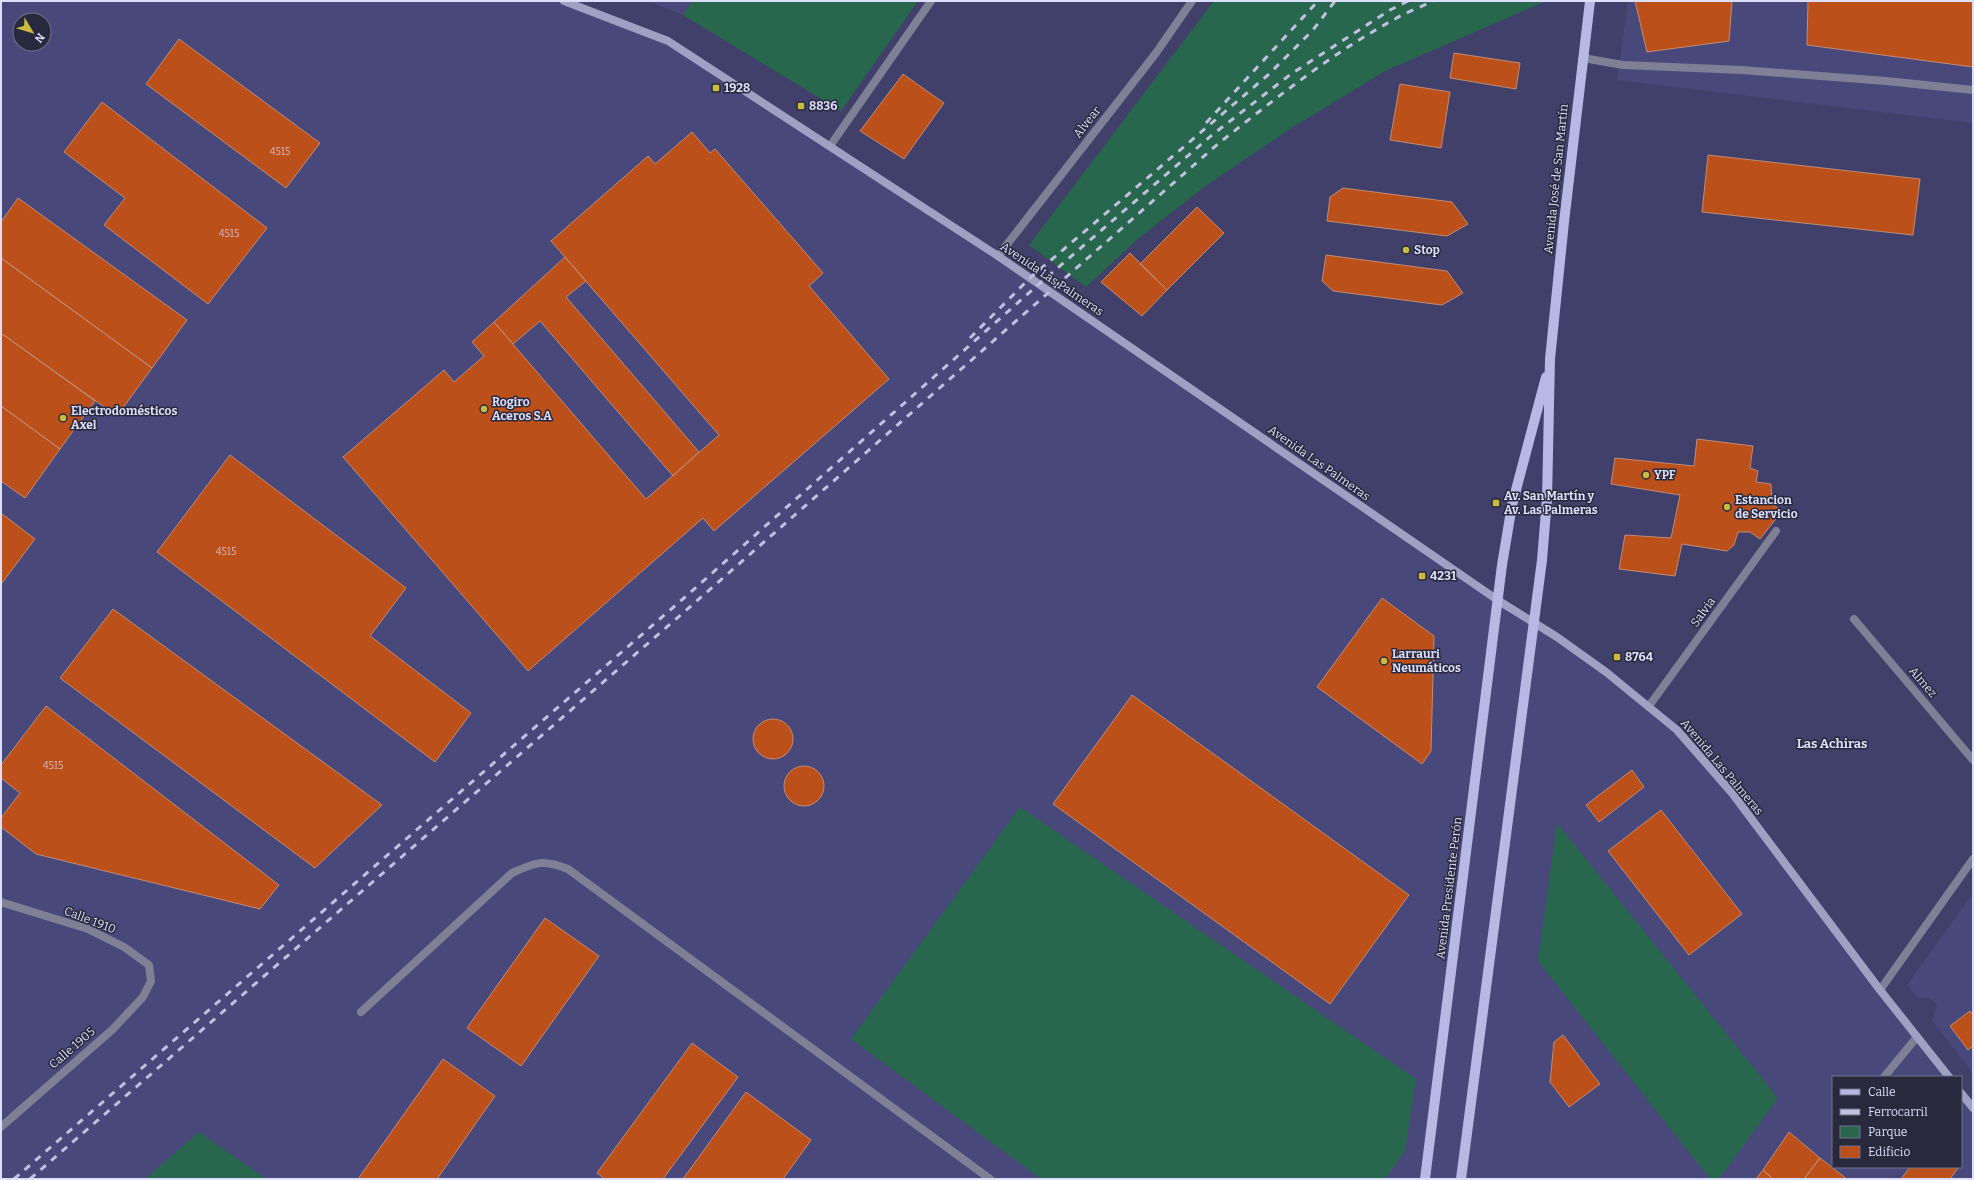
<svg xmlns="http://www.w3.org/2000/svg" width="1974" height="1180" viewBox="0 0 1974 1180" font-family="Bitter,serif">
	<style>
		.built { fill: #49487a; fill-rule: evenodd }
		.green { fill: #28674d }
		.building { fill: #bc501b; stroke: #c18c76 }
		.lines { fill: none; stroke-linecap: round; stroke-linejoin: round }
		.lane { stroke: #7f8096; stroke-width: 8 }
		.street { stroke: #7f8096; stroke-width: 8 }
		.secondary { stroke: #9fa0c2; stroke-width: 8 }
		.primary { stroke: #b7b9e4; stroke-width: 10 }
		.rail { stroke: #bfc1df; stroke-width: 3; stroke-dasharray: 7 7; stroke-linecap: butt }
		.poi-dot { fill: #c9bb3b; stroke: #29293d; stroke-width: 1.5 }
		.labels { text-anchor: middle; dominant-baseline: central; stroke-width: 3; stroke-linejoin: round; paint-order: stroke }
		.number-label { font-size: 10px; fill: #d5bbc2 }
		.poi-label { font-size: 12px; font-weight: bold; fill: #dddffa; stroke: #29293d; text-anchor: start }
		.street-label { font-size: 12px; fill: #dddffa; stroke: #29293d }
		.neighbourhood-label { font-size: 13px; font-weight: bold; fill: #dddffa; stroke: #29293d }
	</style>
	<rect width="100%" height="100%" fill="#40406b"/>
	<!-- built -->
	<path class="built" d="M1,1H564L668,41L791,121L1557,637L1677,730L1732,793L1949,1077H1833V1167H1961V1093L1973,1108V1179H1ZM20,20H44V44H20Z
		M647,1H693L683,15Z
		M1628,1H1973V123L1617,80Z
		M1973,893V1073L1932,1021L1937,1005L1930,998H1918L1907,985Z"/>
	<!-- green -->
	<path class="green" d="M693,1H918L841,111L683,15Z
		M1214,1H1546L1385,71L1293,127L1204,187L1139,238L1086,287L1029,245Z
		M1020,807L1416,1079L1405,1151L1385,1179H1041L851,1039Z
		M1557,823L1778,1098L1719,1179H1710L1538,961Z
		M199,1132L266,1179H145Z"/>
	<!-- building -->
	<path class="building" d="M1635,1H1732L1729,41L1647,52Z
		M1808,1H1973V67L1807,45Z
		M179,39L320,143L286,188L146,84Z
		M1454,53L1520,63L1516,89L1450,78Z
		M903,74L944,103L904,159L860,131Z
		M1400,84L1450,92L1441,148L1390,140Z
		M102,102L267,228L208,304L104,225L125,198L64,152Z
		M692,132L710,153L715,149L823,273L809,286L889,379L714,531L703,518L528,671L343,457L444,370L454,382L484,356L472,342L494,322L646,499L719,435L551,241L648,156L655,164Z
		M1708,155L1920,179L1913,235L1702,212Z
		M1343,188L1452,202L1468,224L1447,236L1327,221L1330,197Z
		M18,198L187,320L152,368L1,258V222Z
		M1197,207L1224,233L1167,290L1140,264Z
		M1130,253L1167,290L1142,316L1101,282Z
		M1326,255L1447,271L1463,293L1442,305L1333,291L1322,281Z
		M565,257L586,281L566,297L699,452L673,476L540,321L513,344L494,322Z
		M1,258L152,368L117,416L1,333Z
		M1,333L95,401L60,449L1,406Z
		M1,406L60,449L25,498L1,481Z
		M1697,439L1753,446L1750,468L1758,471L1756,482L1771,484L1772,504L1782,511L1760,539L1750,532H1738L1734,545L1727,551L1682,544L1675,576L1619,569L1625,535L1671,538L1680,495L1611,484L1615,458L1694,466Z
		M230,455L406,588L370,636L471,713L435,762L157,552Z
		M1,513L35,539L2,583H1Z
		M1382,598L1434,636L1431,751L1422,764L1317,687Z
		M113,609L382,805L315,868L60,678Z
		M1132,695L1409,895L1330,1004L1053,804Z
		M46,706L279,885L260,909L36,854L1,827V818L20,793L1,778V765Z
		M753 739a20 20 0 1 1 40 0a20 20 0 1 1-40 0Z
		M784 786a20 20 0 1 1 40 0a20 20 0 1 1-40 0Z
		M1632,770L1644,787L1599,822L1586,805Z
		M1661,810L1742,914L1689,955L1608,851Z
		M545,918L599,956L521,1066L467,1028Z
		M1970,1011L1973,1015V1046L1968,1050L1950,1026Z
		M1563,1035L1600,1084L1569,1107L1550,1082L1554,1042Z
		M692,1043L738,1077L663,1179H605L597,1173Z
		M443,1059L495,1096L437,1179H358Z
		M746,1092L811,1140L783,1179H683Z
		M1789,1132L1820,1158L1804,1179H1773L1763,1170Z
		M1820,1158L1847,1179H1804Z
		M1910,1167H1957L1958,1168L1950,1179H1901Z
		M1763,1170L1773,1179H1756Z"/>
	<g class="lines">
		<!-- lane -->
		<path class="lane" d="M1583,58L1623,65L1742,70L1886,81L1973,90
			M1,902L88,929L124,947L149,965L151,981L143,997L112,1030L1,1127
			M1880,990L1973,859
			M361,1012L512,873C536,862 543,859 568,869L990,1179
			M1884,1077L1917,1037"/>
		<!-- street -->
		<path class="street" d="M830,146L931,1
			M998,256L1156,53L1192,1
			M1854,619L1973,760
			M1649,706L1776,531"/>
		<!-- secondary -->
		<path class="secondary" d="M564,1L668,41L998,256L1499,601L1557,637L1606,672L1677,730L1732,793L1880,990L1949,1077
			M1961,1093L1973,1108"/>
		<!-- primary -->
		<path class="primary" d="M1425,1179L1502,565L1512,505L1546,377
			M1461,1179L1542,560L1547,499L1550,359L1564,222L1590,1"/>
		<!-- rail -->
		<path class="rail" d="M1206,123L1318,1
			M970,338L1030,278L1268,75L1313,30L1335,1
			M14,1179L684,598L1039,284L1212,135L1291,74L1390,10L1408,1
			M30,1179L691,606L1219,143C1275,99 1332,53 1395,19C1407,12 1421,7 1433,1"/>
	</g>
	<!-- markers -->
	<g class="poi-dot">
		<rect x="712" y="84" width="8" height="8" rx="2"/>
		<rect x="797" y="102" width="8" height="8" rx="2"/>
		<circle cx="1406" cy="250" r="4"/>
		<circle cx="484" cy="409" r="4"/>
		<circle cx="63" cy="418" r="4"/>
		<circle cx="1646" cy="475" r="4"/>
		<rect x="1492" y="499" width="8" height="8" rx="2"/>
		<circle cx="1727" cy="507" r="4"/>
		<rect x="1418" y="572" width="8" height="8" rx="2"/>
		<rect x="1613" y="653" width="8" height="8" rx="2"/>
		<circle cx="1384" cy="661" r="4"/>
	</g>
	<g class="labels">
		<!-- number labels -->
		<g class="number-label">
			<text x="280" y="152">4515</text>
			<text x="229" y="234">4515</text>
			<text x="226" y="552">4515</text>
			<text x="53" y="766">4515</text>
		</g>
		<!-- poi labels -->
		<g class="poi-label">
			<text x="724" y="88">1928</text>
			<text x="809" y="106">8836</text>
			<text x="1414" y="250">Stop</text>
			<text x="492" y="402">Rogiro<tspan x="492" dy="14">Aceros S.A</tspan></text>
			<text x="71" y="411">Electrodomésticos<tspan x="71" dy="14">Axel</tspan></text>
			<text x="1654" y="475">YPF</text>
			<text x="1504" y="496">Av. San Martín y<tspan x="1504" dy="14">Av. Las Palmeras</tspan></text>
			<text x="1735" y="500">Estancion<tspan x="1735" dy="14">de Servicio</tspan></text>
			<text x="1430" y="576">4231</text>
			<text x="1392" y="654">Larrauri<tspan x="1392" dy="14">Neumáticos</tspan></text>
			<text x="1625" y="657">8764</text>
		</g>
		<!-- street labels -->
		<g class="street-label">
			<text transform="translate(1087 122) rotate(-52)">Alvear</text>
			<text transform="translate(1556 179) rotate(-84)">Avenida José de San Martín</text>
			<text transform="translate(1052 279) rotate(34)">Avenida Las Palmeras</text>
			<text transform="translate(1319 463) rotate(35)">Avenida Las Palmeras</text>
			<text transform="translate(1703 612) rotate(-54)">Salvia</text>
			<text transform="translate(1923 682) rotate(50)">Almez</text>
			<text transform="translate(1722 767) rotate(50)">Avenida Las Palmeras</text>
			<text transform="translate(1449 888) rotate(-83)">Avenida Presidente Perón</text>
			<text transform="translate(90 920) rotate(21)">Calle 1910</text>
			<text transform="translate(72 1048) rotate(-41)">Calle 1905</text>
		</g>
		<!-- neighbourhood labels -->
		<g class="neighbourhood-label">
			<text x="1832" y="743">Las Achiras</text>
		</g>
	</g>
	<!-- border -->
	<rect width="1974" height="1180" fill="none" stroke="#dddffa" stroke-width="4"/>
	<!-- legend -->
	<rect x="1832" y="1076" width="130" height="92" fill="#29293d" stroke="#717289"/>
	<rect x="1840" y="1089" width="20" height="6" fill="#b7b9e4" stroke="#717289"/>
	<text x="1868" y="1096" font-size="12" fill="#dddffa">Calle</text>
	<rect x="1840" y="1109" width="20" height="6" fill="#bfc1df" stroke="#717289"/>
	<text x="1868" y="1116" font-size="12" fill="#dddffa">Ferrocarril</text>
	<rect x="1840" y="1126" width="20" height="12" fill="#28674d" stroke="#717289"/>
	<text x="1868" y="1136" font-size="12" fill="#dddffa">Parque</text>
	<rect x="1840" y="1146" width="20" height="12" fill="#bc501b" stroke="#717289"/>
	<text x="1868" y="1156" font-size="12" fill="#dddffa">Edificio</text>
	<!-- north arrow -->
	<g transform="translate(32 32) rotate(128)"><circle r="19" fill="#29293d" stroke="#717289"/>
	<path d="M0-3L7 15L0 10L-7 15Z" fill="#c9bb3b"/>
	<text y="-6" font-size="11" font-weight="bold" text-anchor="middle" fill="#dddffa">N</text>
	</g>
</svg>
